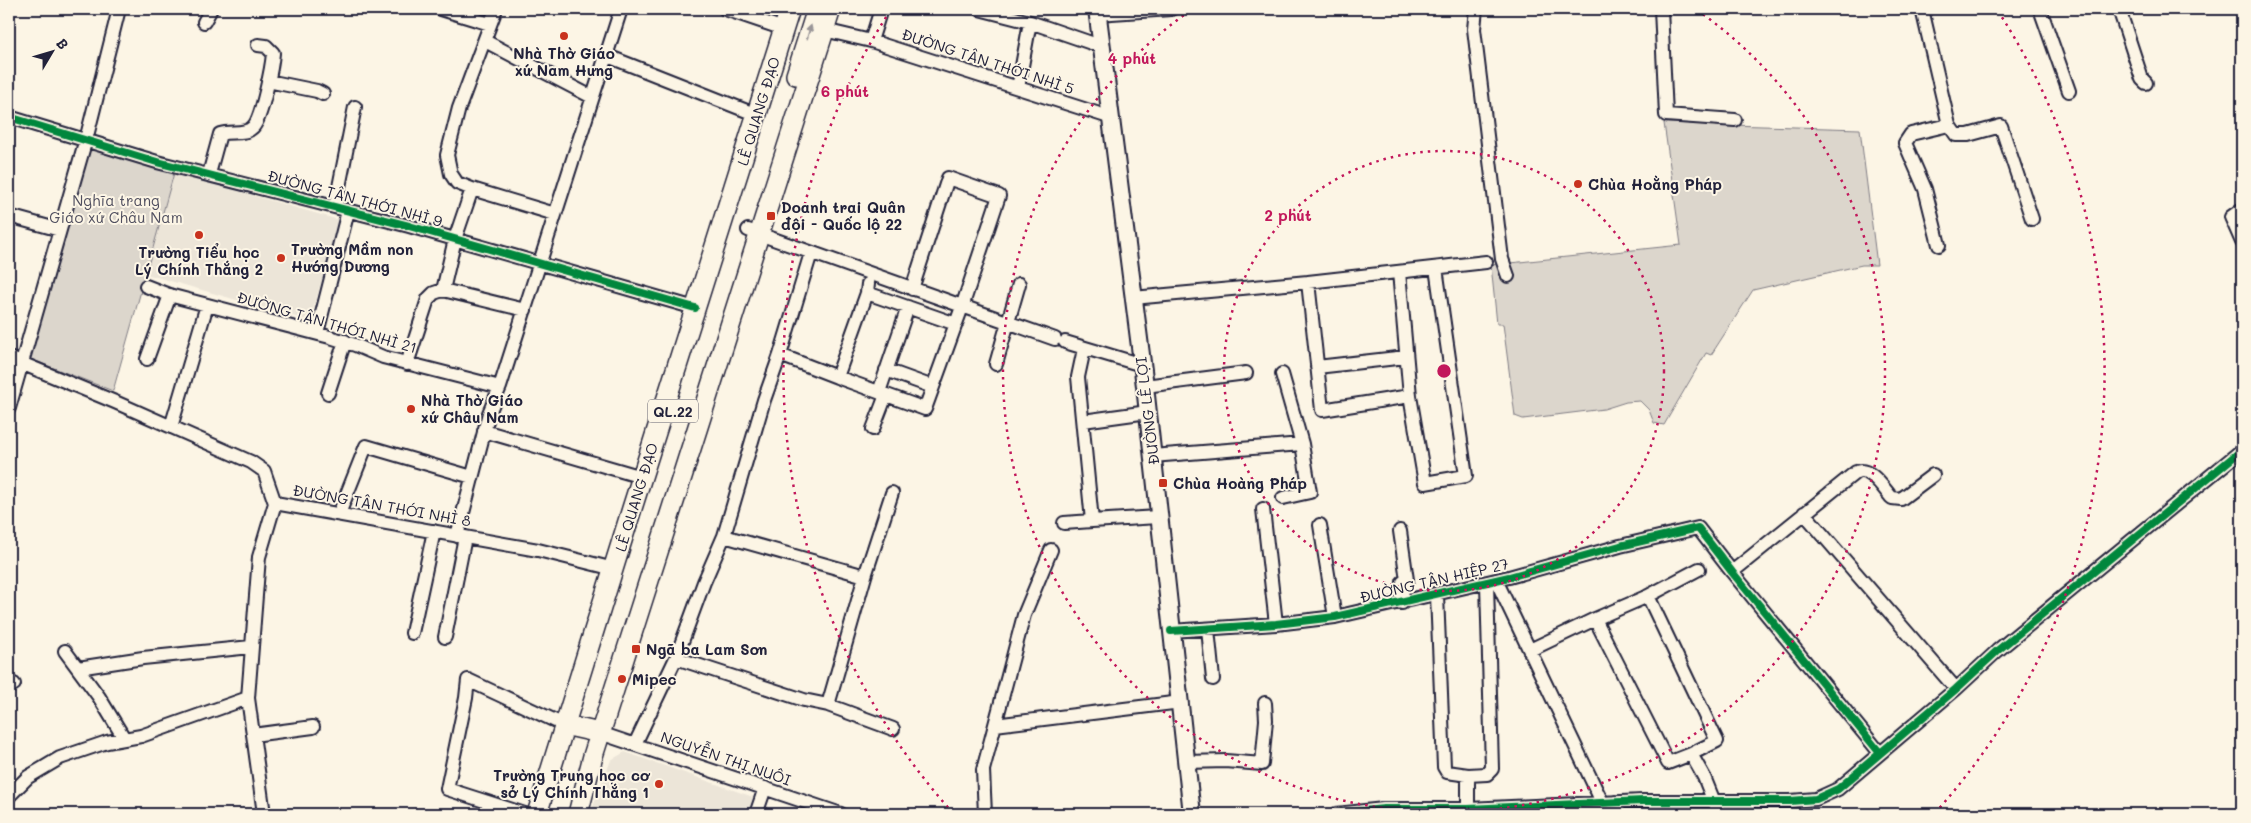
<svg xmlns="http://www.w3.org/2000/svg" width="2251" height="823" viewBox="0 0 2251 823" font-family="Mali,sans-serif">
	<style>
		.built { fill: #ece5d8 }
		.green { fill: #dcd6cc; stroke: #7f7c84 }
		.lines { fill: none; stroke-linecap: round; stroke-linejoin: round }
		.minor-casing { stroke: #22223b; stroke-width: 16 }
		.major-casing { stroke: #22223b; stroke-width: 20 }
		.highway-casing { stroke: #22223b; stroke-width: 22 }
		.minor { stroke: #fcf5e5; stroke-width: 12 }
		.major { stroke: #fcf5e5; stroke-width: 16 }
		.highway { stroke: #fcf5e5; stroke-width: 19 }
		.cycleway-casing { stroke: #fcf5e5; stroke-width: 11 }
		.cycleway { stroke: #00873e; stroke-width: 8 }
		.oneway { fill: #9a9698 }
		.ring { fill: none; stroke: #c2185b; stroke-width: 2.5; stroke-dasharray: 2.5 5 }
		.poi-dot { fill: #c8321e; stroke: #fcf5e5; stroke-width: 2 }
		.labels { text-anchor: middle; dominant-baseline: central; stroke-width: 4; stroke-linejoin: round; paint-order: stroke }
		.shield { fill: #fcf5e5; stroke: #63616e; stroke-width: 1 }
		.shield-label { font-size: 14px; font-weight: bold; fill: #22223b }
		.poi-label { font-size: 15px; font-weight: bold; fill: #22223b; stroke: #fcf5e5; text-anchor: start }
		.street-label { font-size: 15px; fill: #22223b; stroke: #fcf5e5 }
		.park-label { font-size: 15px; fill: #504f5f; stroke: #fcf5e5 }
		.centre { fill: #c2185b; stroke: #fcf5e5; stroke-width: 2.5 }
		.ring-label { font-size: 15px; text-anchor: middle; font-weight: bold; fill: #c2185b; stroke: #fcf5e5; stroke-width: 4; stroke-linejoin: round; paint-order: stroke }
	</style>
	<rect width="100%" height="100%" fill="#fcf5e5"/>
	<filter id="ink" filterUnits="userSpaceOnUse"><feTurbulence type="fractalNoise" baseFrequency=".02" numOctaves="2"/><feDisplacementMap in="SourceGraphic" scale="10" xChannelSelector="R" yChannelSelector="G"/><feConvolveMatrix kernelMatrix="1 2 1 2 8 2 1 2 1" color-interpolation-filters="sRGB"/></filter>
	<g filter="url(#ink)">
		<!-- built -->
		<path class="built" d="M174,173L339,220L310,321L146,274Z
			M625,752L756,798L750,814H590L611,760Z"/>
		<!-- green -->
		<path class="green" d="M1664,123L1860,129L1877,265H1862L1753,290L1711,355L1706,353L1664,425L1654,423L1649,410L1640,401L1626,402L1604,409L1523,419L1515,416L1503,324H1497L1491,265L1681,245Z
			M84,144L174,173L113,391L28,358Z"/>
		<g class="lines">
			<defs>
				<path id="minor" d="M441,9L490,24
					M725,9L784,29
					M979,9L1030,22L1103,47
					M1476,9L1474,29L1502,259L1508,276
					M1661,9L1666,115L1735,120
					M1922,9L1949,125L1956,135H1968L2001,126L2032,219
					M2040,9L2069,91
					M2119,9L2142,79L2146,83
					M1097,14L1171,9
					M204,22L211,9
					M824,30L871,41L1112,118
					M485,41L592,97
					M871,41L881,9
					M605,55L757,115
					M268,81L317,91L323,94
					M1018,88L1030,22
					M9,117L157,162L409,226L695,308
					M209,174L220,134C230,130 245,136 253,127C262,118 272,66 273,53L266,46L258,45
					M472,189L555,214
					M335,207L355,107
					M2242,209L2231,217L2242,242
					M9,216L60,230
					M748,230L1055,339
					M1939,245L1925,189L1905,143L1911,134L1949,125
					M1399,272L1410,396
					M1308,282L1322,410L1410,396L1425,483L1466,476L1436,268
					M868,284L867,293L956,324
					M146,286L169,295L330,337L355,345L383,357L500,387
					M443,290L455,239L472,189L457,183L451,174L447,155L459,108L496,9
					M443,290L525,310
					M867,293L837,377L925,409L962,307L999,196L948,178L912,289
					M1133,298L1308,282L1486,262
					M317,333L348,211
					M1065,342L1142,365
					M780,355L811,253
					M9,358L115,402L251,462L264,471L275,503L538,550L614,569
					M147,359L170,295
					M407,364L428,299L434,293L443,290
					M996,364L1019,284
					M1317,367L1406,357
					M886,370L933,387
					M1282,374L1302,444
					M1145,386L1246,373
					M879,392L908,307
					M328,393L345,341
					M9,408L88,132L119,9
					M1083,421L1148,412
					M171,427L207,305
					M873,429L886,395
					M484,431L642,477
					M1152,456L1302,444L1310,492L1283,498
					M1263,509L1276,624
					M1804,513L1956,689
					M339,514L366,446L472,477
					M1092,521L1158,517
					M1064,523L1092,521L1078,377L1084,349
					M1320,525L1335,617
					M1400,531L1407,580L1403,582L1402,603
					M457,536L489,413L500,387L621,9
					M1732,572L1856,472C1870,466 1883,488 1892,498L1901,499L1933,475
					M865,576L892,493
					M1496,580L1602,802
					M1437,595L1444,767L1447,772L1468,775
					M1648,596L1717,741L1691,754
					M1595,619L1648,596L1699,569
					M1208,629L1213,679
					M1171,631L1276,624L1335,617L1509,577L1620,546L1698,528L1732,572L1880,753
					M412,633L434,531
					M445,637L465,537
					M1530,650L1595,619L1668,763L1691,754L1704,777L1719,814
					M65,651L99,697L124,738
					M676,658L804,700L828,705L865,576L724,536
					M78,668L143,658L251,647
					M9,687L14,684
					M828,705L893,729
					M995,725L1181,702
					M600,733L841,814
					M253,735L313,727
					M635,744L676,658L704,582L724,536L764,400L780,355L837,377
					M1186,762L1226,761L1262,764L1266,720L1265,703
					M9,796L28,777L60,758L107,742L141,736L248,698
					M1615,802L1620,814
					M1468,809V775L1487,774L1492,769L1487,583
					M264,814L248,698L259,557L275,503
					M525,814L447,789L466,698L468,680L564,725
					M756,814L765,788
					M985,814L983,770L1024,615L1051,550
					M1336,814L1384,809H1468L1643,801H1790L1816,799L1838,789L1956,689L1997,651L2242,450"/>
				<path id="major" d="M1097,9L1145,386L1192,814"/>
				<path id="highway" d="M796,75L817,9
					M564,725L600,733
					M537,814C619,545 706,277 790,9
					M578,814L593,756L831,9"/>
			</defs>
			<!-- minor casing -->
			<use href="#minor" class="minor-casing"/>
			<!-- major casing -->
			<use href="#major" class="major-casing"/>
			<!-- highway casing -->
			<use href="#highway" class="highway-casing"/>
			<!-- minor -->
			<use href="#minor" class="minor"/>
			<!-- major -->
			<use href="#major" class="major"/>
			<!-- highway -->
			<use href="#highway" class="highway"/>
			<defs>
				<path id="cycleway" d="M9,117L157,162L409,226L695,308
					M1171,631L1276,624L1335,617L1509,577L1620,546L1698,528L1732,572L1880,753
					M1336,814L1384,809H1468L1643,801H1790L1816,799L1838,789L1956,689L1997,651L2242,450"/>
			</defs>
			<!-- cycleway casing -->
			<use href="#cycleway" class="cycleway-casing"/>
			<!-- cycleway -->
			<use href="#cycleway" class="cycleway"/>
		</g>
		<!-- one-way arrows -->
		<defs><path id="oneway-solid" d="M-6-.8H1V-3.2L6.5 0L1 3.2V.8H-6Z" transform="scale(1.25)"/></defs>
		<use class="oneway" href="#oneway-solid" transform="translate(809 32) rotate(-73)"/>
	</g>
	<!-- distance rings -->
	<g class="ring">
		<circle cx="1444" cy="371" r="220"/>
		<path d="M1697 10A441 441 0 1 1 1191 10"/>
		<path d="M953 813A661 661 0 0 1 890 11M1998 11A661 661 0 0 1 1935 813"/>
	</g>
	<!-- markers -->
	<g class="poi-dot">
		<circle cx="564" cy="36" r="5"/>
		<circle cx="1578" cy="184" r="5"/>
		<rect x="766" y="211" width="10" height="10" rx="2.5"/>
		<circle cx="199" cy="235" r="5"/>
		<circle cx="281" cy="258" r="5"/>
		<circle cx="411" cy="409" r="5"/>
		<rect x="1158" y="478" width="10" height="10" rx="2.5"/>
		<rect x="631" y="644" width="10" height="10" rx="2.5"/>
		<circle cx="622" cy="679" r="5"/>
		<circle cx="659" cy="784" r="5"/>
	</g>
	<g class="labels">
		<!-- shield labels -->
		<rect class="shield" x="648" y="399.5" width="50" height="23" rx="4"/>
		<g class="shield-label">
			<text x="673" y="411">QL.22</text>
		</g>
		<!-- poi labels -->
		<g class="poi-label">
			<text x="564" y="53" text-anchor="middle">Nhà Thờ Giáo<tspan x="564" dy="17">xứ Nam Hưng</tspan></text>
			<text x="1588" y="184">Chùa Hoằng Pháp</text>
			<text x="781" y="207">Doanh trại Quân<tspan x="781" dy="17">đội - Quốc lộ 22</tspan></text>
			<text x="291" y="249">Trường Mầm non<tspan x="291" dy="17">Hướng Dương</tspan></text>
			<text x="199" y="252" text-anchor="middle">Trường Tiểu học<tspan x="199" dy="17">Lý Chính Thắng 2</tspan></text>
			<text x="421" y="400">Nhà Thờ Giáo<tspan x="421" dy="17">xứ Châu Nam</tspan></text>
			<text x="1173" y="483">Chùa Hoàng Pháp</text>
			<text x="646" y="649">Ngã ba Lam Sơn</text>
			<text x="632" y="679">Mipec</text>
			<text x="649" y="775" text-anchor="end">Trường Trung học cơ<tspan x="649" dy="17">sở Lý Chính Thắng 1</tspan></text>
		</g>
		<!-- street labels -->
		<g class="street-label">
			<text transform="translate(988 61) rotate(18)">ĐƯỜNG TÂN THỚI NHÌ 5</text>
			<text transform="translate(758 111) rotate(-73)">LÊ QUANG ĐẠO</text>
			<text transform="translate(355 198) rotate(15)">ĐƯỜNG TÂN THỚI NHÌ 9</text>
			<text transform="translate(327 322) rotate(16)">ĐƯỜNG TÂN THỚI NHÌ 21</text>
			<text transform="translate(1147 411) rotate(-97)">ĐƯỜNG LÊ LỢI</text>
			<text transform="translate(636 497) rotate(-73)">LÊ QUANG ĐẠO</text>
			<text transform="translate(382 505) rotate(10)">ĐƯỜNG TÂN THỚI NHÌ 8</text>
			<text transform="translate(1434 580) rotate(-13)">ĐƯỜNG TÂN HIỆP 27</text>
			<text transform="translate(726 758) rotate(19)">NGUYỄN THỊ NUÔI</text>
		</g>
		<!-- park labels -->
		<g class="park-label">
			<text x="116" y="200">Nghĩa trang<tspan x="116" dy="17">Giáo xứ Châu Nam</tspan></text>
		</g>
	</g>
	<circle cx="1444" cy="371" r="8" class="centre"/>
	<g class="ring-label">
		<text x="1132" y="64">4 phút</text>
		<text x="845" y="97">6 phút</text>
		<text x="1288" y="221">2 phút</text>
	</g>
	<!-- margin -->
	<rect width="2251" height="823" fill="none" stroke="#fcf5e5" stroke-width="30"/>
	<rect x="15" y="15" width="2221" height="793" fill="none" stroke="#22223b" stroke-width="2" filter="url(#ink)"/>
	<!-- north arrow -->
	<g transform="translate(52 52) rotate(52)" stroke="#fcf5e5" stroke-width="4" paint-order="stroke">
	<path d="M0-4L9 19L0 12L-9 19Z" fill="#22223b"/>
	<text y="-8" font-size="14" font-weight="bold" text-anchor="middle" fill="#22223b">B</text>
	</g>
</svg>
